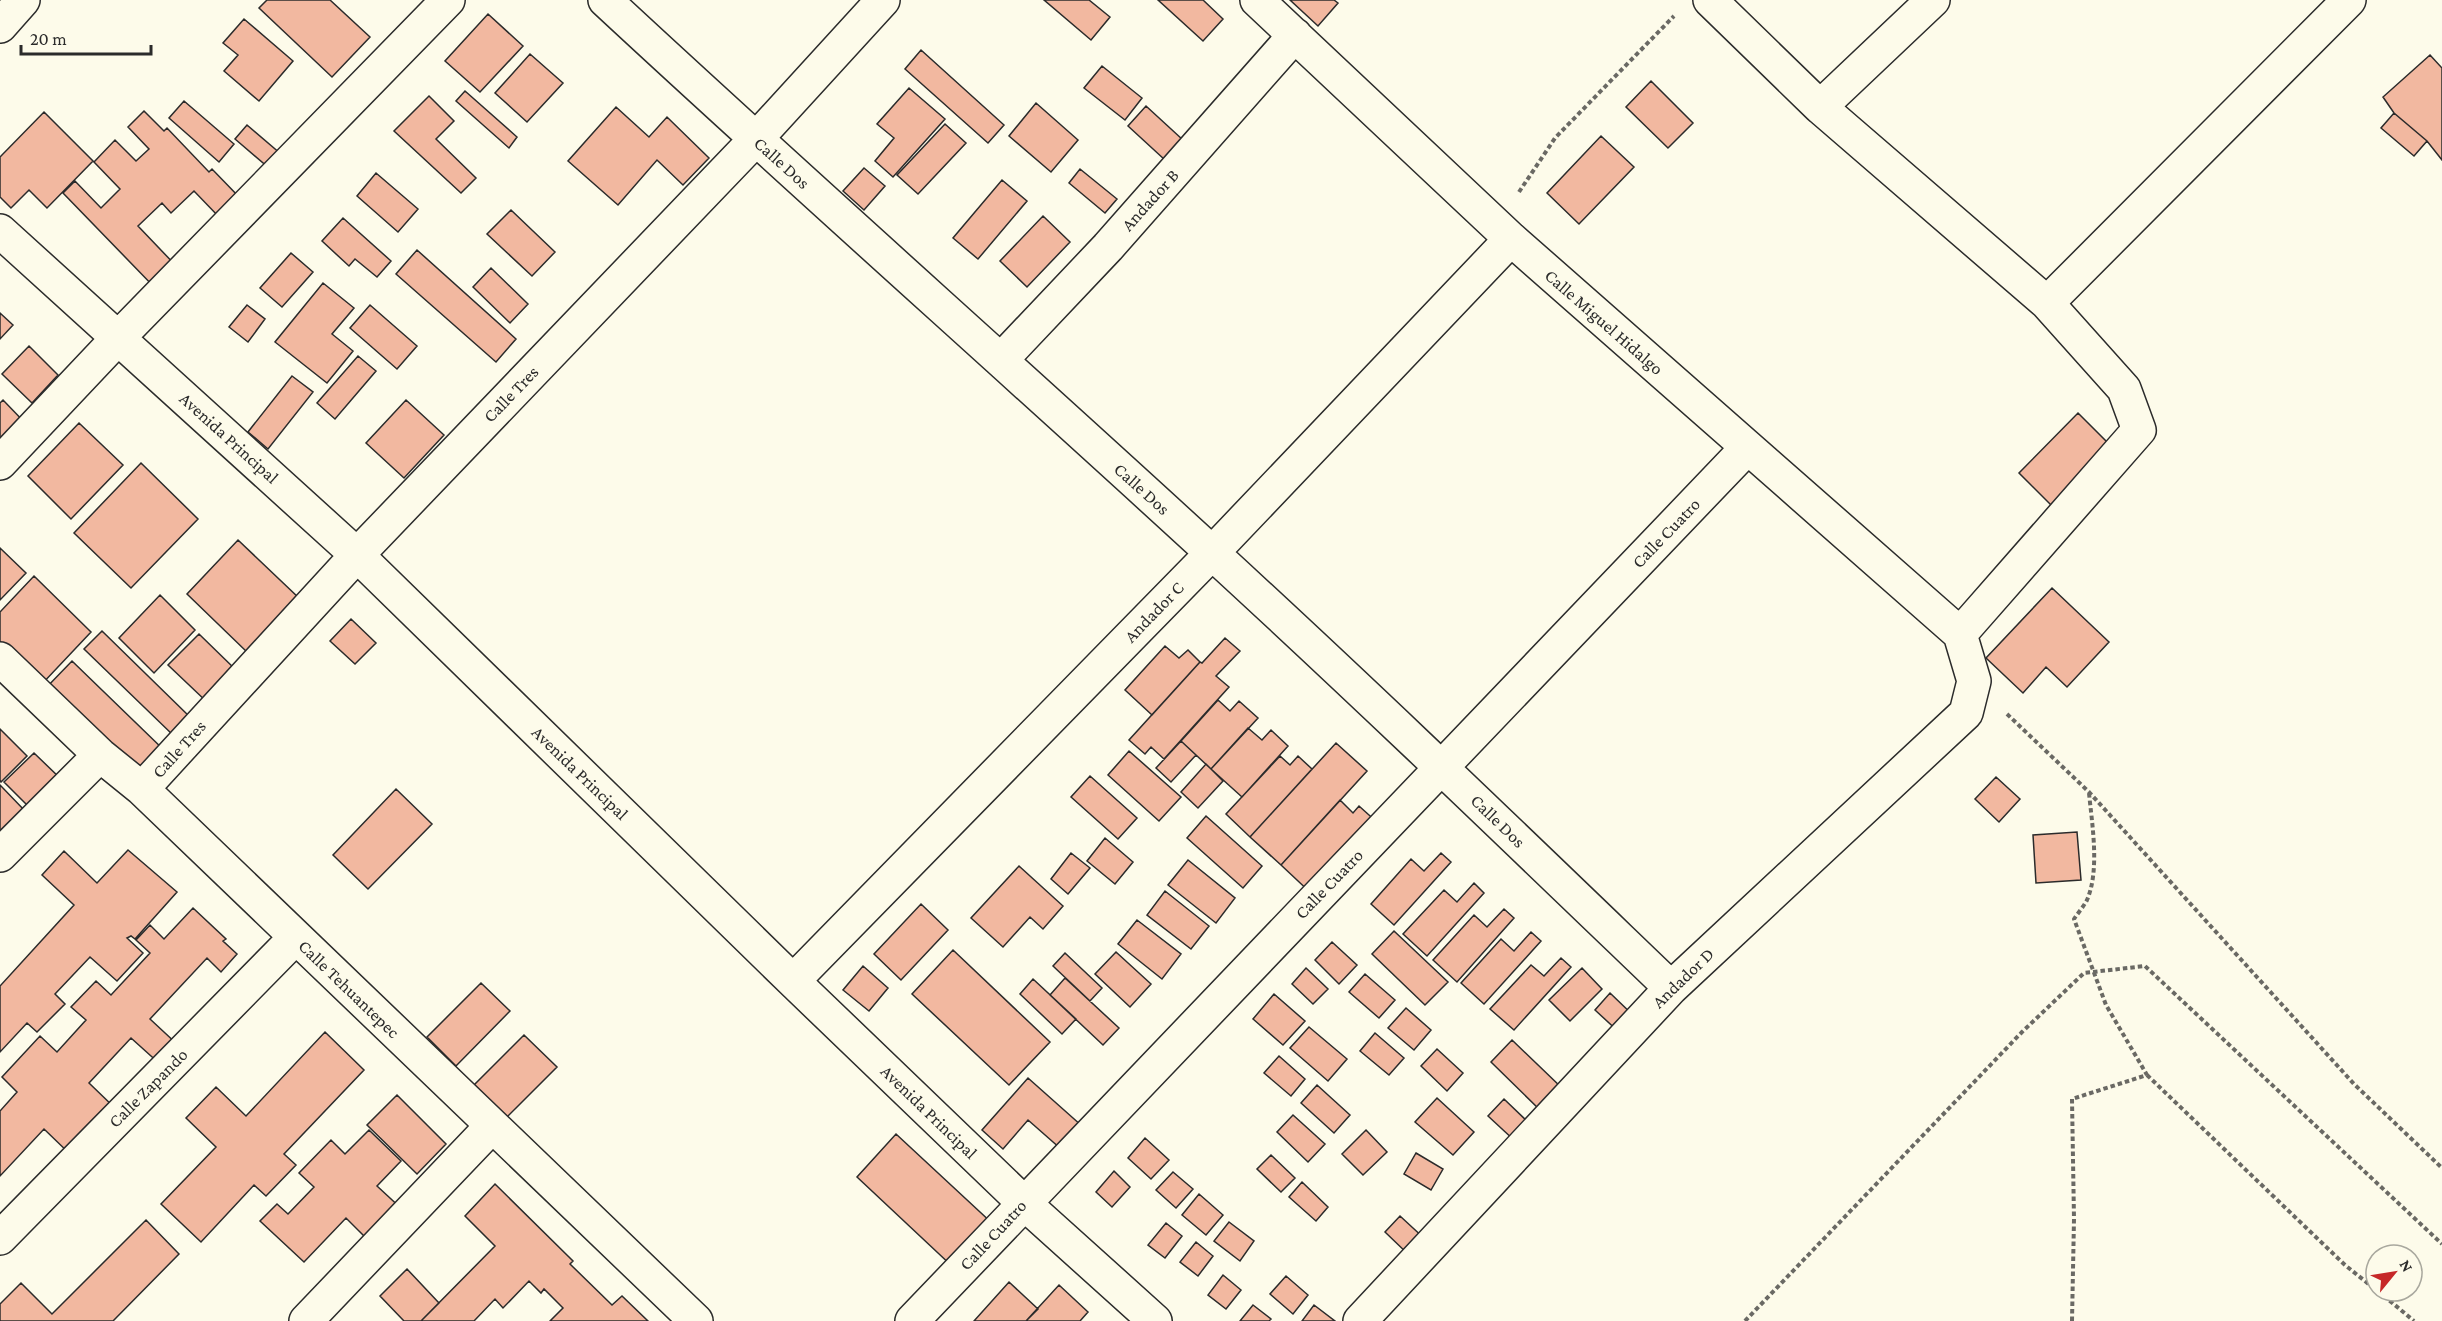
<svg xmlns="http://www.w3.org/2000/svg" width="2442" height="1321" font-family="'Crimson Pro',serif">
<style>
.building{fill:#f2b8a0;stroke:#2b2b2b;stroke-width:1.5}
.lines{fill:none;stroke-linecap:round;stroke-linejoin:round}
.minor-casing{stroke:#2b2b2b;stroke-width:36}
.path{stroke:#6a6964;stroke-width:4;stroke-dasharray:4.5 3;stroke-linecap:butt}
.minor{stroke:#fdfbea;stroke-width:33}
.labels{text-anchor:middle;stroke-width:4.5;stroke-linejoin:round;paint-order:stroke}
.street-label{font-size:18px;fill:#2b2b2b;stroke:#fdfbea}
</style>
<rect width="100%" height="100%" fill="#fdfbea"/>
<path class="building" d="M267,0h63l40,37 -38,40 -73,-69z
M1044,0h45l21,17 -19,23z
M1158,0h45l20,19 -20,22z
M1290,0h44l4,3 -20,23z
M488,14l35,32 -43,46 -35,-31z
M244,19l49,42 -34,40 -35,-30 14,-16 -15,-12z
M921,50l83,75 -16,18 -83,-74z
M530,54l33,29 -36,39 -32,-29z
M2430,55l12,13v92l-15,-19 -33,-28 -11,-16z
M1102,66l40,32 -17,22 -41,-32z
M1651,81l42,42 -25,25 -42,-41z
M909,88l36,31 -52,58 -18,-16 19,-23 -17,-14z
M465,91l52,46 -8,11 -53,-47z
M429,96l25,25 -18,18 40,39 -15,15 -67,-62z
M184,101l50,43 -15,18 -50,-44z
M1036,103l42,37 -27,32 -42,-36z
M1146,106l37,34 -18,20 -37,-34z
M616,107l33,30 18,-20 42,41 -26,27 -26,-25 -39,45 -50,-44z
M144,111l20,20 3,-3 42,44 3,-3 29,30 -21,19 -26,-27 -23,22 -9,-10 -24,23 42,44 -22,21 -95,-98 12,-12 26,27 19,-19 -26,-27 21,-22 21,21 13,-12 -21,-22z
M44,112l49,49 -46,47 -18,-18 -18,18 -11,-11v-40z
M2394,113l33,28 -13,15 -33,-28z
M945,124l21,19 -48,51 -21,-19z
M247,125l41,35 -12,14 -41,-35z
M1601,136l33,31 -55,57 -32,-31z
M864,168l21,18 -21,24 -21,-19z
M1080,169l37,30 -12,14 -36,-30z
M376,173l42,36 -20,23 -41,-36z
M1002,180l25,21 -49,58 -25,-21z
M511,210l44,42 -23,24 -45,-42z
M1043,216l27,26 -43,45 -27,-26z
M343,218l48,43 -14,16 -22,-18 -6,7 -27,-25z
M417,250l99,89 -20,23 -100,-88z
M291,253l22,19 -31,35 -22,-19z
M491,268l37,36 -18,19 -37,-36z
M323,283l31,25 -22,26 21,17 -26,32 -52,-41z
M247,305l18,14 -17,23 -19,-15z
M370,305l47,41 -20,23 -47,-41z
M0,313l13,12 -13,14z
M29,346l29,29 -26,28 -30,-29z
M358,356l18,15 -41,48 -18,-16z
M292,376l21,16 -45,57 -20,-17z
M3,400l27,28 -19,20 -11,-11v-34z
M406,400l38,35 -40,43 -38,-35z
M2078,413l35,35 -59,60 -35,-35z
M79,423l44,42 -52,54 -43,-43z
M141,463l57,56 -67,69 -57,-55z
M238,540l62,59 -52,54 -61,-59z
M0,548l26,25 -26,27z
M34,576l57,56 -50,53 -41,-40v-33z
M2052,588l57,54 -42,45 -21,-20 -23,26 -37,-35z
M160,595l35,35 -41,43 -35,-35z
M351,619l25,24 -21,21 -25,-23z
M102,631l90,88 -17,18 -91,-88z
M199,634l38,37 -29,32 -40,-38z
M1225,638l15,13 -24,25 13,11 -65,72 -13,-12 -6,7 -16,-14 71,-78 2,1z
M1165,646l14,12 9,-8 12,12 -48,53 -27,-25z
M72,661l95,92 -29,30 -95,-92z
M1218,700l12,11 9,-10 19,17 -47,51 -30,-28z
M1248,728l14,12 9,-10 17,16 -46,51 -31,-28z
M0,729l27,27 -26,26 -1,-2z
M1181,741l15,14 -25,27 -15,-14z
M1336,743l31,28 -86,94 -31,-28z
M1129,751l52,46 -22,24 -51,-46z
M34,753l28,27 -30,30 -28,-28z
M1280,756l10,9 8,-9 14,13 -62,68 -24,-23z
M1206,764l17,17 -25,27 -17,-16z
M1090,776l47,42 -19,21 -47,-42z
M1996,777l24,22 -21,23 -24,-23z
M0,785l26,27 -26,27z
M396,789l36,35 -64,65 -35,-34z
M1340,800l13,13 6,-7 20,18 -65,72 -33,-31z
M1206,816l56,50 -19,22 -56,-50z
M2077,832l4,48 -45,3 -3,-48z
M1105,838l28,24 -18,22 -28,-23z
M128,850l49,42 -42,47 -4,-3 -4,2 16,15 -26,28 -27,-24 -35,37 10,10 -28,28 -10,-9 -27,29v-66l74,-81 -32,-30 22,-24 33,32z
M1071,853l19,15 -22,26 -17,-15z
M1441,853l10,9 -57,63 -23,-21 40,-45 13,12z
M1188,860l47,38 -19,25 -48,-38z
M1019,866l44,40 -20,23 -13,-12 -27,30 -32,-29z
M1474,883l10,10 -57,63 -24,-22 41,-44 13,12z
M1165,891l44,35 -18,23 -44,-34z
M921,904l27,26 -47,50 -27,-26z
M193,908l33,31 -3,2 14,13 -16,18 -14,-14 -57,61 29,27 -18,19 -30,-27 -42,45 28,27 -44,47 -29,-28 -44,47v-65l17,-19 -15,-15 38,-41 17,16 29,-32 -15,-13 25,-26 15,14 39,-42 -14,-13 14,-15 14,14z
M1504,909l10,9 -57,64 -24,-22 41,-45 13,12z
M1137,920l44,34 -19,25 -44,-35z
M1394,931l54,51 -23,23 -53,-51z
M1531,932l10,9 -57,63 -23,-21 40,-44 13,12z
M1332,942l25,23 -18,19 -24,-24z
M953,950l97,92 -41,43 -97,-91z
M1116,952l35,32 -21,23 -35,-33z
M1065,953l37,35 -12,13 -37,-35z
M1561,958l10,9 -57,63 -24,-21 41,-44 13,11z
M863,966l25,22 -19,23 -26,-21z
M1306,968l22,21 -15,15 -21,-20z
M1582,968l20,21 -32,32 -21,-21z
M1365,974l30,26 -16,18 -30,-26z
M1065,978l54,50 -16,17 -53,-50z
M1033,979l43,40 -14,15 -42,-40z
M481,983l29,28 -54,55 -29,-29z
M1610,993l26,25 -15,16 -26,-24z
M1274,994l31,27 -22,24 -30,-26z
M1406,1008l25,22 -17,20 -26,-22z
M1309,1027l38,32 -19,22 -38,-33z
M325,1032l39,38 -80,84 12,11 -30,31 -12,-11 -53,57 -40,-38 55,-57 -30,-29 30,-31 30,29z
M1375,1033l29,25 -15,17 -29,-24z
M524,1035l33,32 -54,54 -33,-32z
M1512,1040l51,49 -21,23 -51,-50z
M1437,1049l26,24 -16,18 -26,-25z
M1279,1056l26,23 -14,17 -27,-23z
M1028,1078l54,48 -21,23 -33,-29 -25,29 -21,-19z
M1317,1085l33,30 -16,18 -33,-30z
M397,1095l49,49 -29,30 -50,-49z
M1437,1098l37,34 -21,23 -38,-33z
M1504,1099l26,25 -15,17 -27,-25z
M1293,1115l32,29 -17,18 -31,-30z
M369,1130l32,31 -24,25 27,25 -32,33 -26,-26 -42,44 -44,-41 17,-17 11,10 26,-27 -15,-14 32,-33 14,14z
M1366,1130l21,22 -24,23 -21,-21z
M896,1134l98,91 -40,43 -97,-91z
M1145,1138l24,22 -18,19 -23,-21z
M1416,1153l27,16 -12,21 -27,-16z
M1271,1155l24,23 -14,14 -24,-23z
M1114,1171l16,16 -18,20 -16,-15z
M1173,1172l20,17 -17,19 -20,-18z
M1302,1182l26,25 -12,14 -27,-24z
M495,1184l78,77 -3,3 42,41 10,-9 26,25h-98l13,-13 -19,-19 -3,4 -12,-12 -26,27 -8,-9 -21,22h-53l74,-75 -30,-30z
M1199,1194l24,21 -17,20 -24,-20z
M1400,1216l26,24 -15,17 -26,-25z
M146,1220l33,34 -66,67h-113v-17l21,-21 31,31z
M1229,1222l25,19 -14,20 -26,-20z
M1166,1223l16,13 -17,22 -17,-13z
M1196,1242l17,14 -15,20 -18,-14z
M407,1269l32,34 -18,18h-17l-24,-25z
M1223,1275l18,15 -15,19 -18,-14z
M1286,1276l22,19 -15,19 -23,-20z
M1009,1282l29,27 -12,12h-52z
M1059,1285l29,27 -8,9h-54z
M1253,1305l18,14 -2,2h-29z
M1314,1305l21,16h-33z"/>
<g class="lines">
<defs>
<path id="minor" d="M605,0c200,186 404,366 605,551 156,143 308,290 461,437
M1257,0l254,239 449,395
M1710,0l110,107 227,196 77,86 15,41 -179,204
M0,26l23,-26
M1820,107l113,-107
M0,231l357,324 436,426 231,222 131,118
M2047,303l302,-303
M1001,360l107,-113 187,-212
M0,463l119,-126 329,-337
M0,659l100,96 42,34 554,532
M142,789l215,-234 398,-415 128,-140
M0,855l100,-100
M793,981l419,-428 299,-314
M0,1238l295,-300
M306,1321l186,-195
M912,1321l835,-873
M1360,1321l311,-333 295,-275 8,-32 -14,-47"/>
</defs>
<use href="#minor" class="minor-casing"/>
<path class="path" d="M1519,192l36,-54 119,-122
M2007,714l82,78 265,292 88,84
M2147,1075l198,190 31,25
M2378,1291l36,30
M1745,1321l277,-289 62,-59 61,-7 297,278
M2072,1321l2,-102 -2,-120 75,-24 -41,-70 -32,-86c4,-6 10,-13 13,-19 13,-30 5,-76 2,-107"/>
<use href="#minor" class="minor"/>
</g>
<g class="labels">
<g class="street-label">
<text transform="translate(782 163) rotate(42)" y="6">Calle Dos</text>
<text transform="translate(1150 200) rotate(-48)" y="6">Andador B</text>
<text transform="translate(1604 322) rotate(41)" y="6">Calle Miguel Hidalgo</text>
<text transform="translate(511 394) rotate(-46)" y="6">Calle Tres</text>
<text transform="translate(229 438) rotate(42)" y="6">Avenida Principal</text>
<text transform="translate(1142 489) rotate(42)" y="6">Calle Dos</text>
<text transform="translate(1666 533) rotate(-46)" y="6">Calle Cuatro</text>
<text transform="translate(1154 612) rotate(-46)" y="6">Andador C</text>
<text transform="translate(179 749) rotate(-48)" y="6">Calle Tres</text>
<text transform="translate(580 773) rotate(44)" y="6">Avenida Principal</text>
<text transform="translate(1498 821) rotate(44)" y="6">Calle Dos</text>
<text transform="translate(1329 884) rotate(-46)" y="6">Calle Cuatro</text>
<text transform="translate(1683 978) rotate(-44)" y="6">Andador D</text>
<text transform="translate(349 989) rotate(44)" y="6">Calle Tehuantepec</text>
<text transform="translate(148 1088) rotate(-45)" y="6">Calle Zapando</text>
<text transform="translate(929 1112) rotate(44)" y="6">Avenida Principal</text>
<text transform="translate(993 1235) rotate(-47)" y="6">Calle Cuatro</text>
</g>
</g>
<g transform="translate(2394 1273) rotate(60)"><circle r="28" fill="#fdfbea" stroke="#a9a89e" stroke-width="1.5"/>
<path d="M0-4.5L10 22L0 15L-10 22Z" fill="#c62828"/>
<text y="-9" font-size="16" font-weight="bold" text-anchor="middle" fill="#2b2b2b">N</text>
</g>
<path d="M21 45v9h130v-9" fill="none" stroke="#2b2b2b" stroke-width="3"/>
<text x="30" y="45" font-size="18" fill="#2b2b2b" stroke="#fdfbea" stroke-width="4.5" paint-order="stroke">20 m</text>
</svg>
